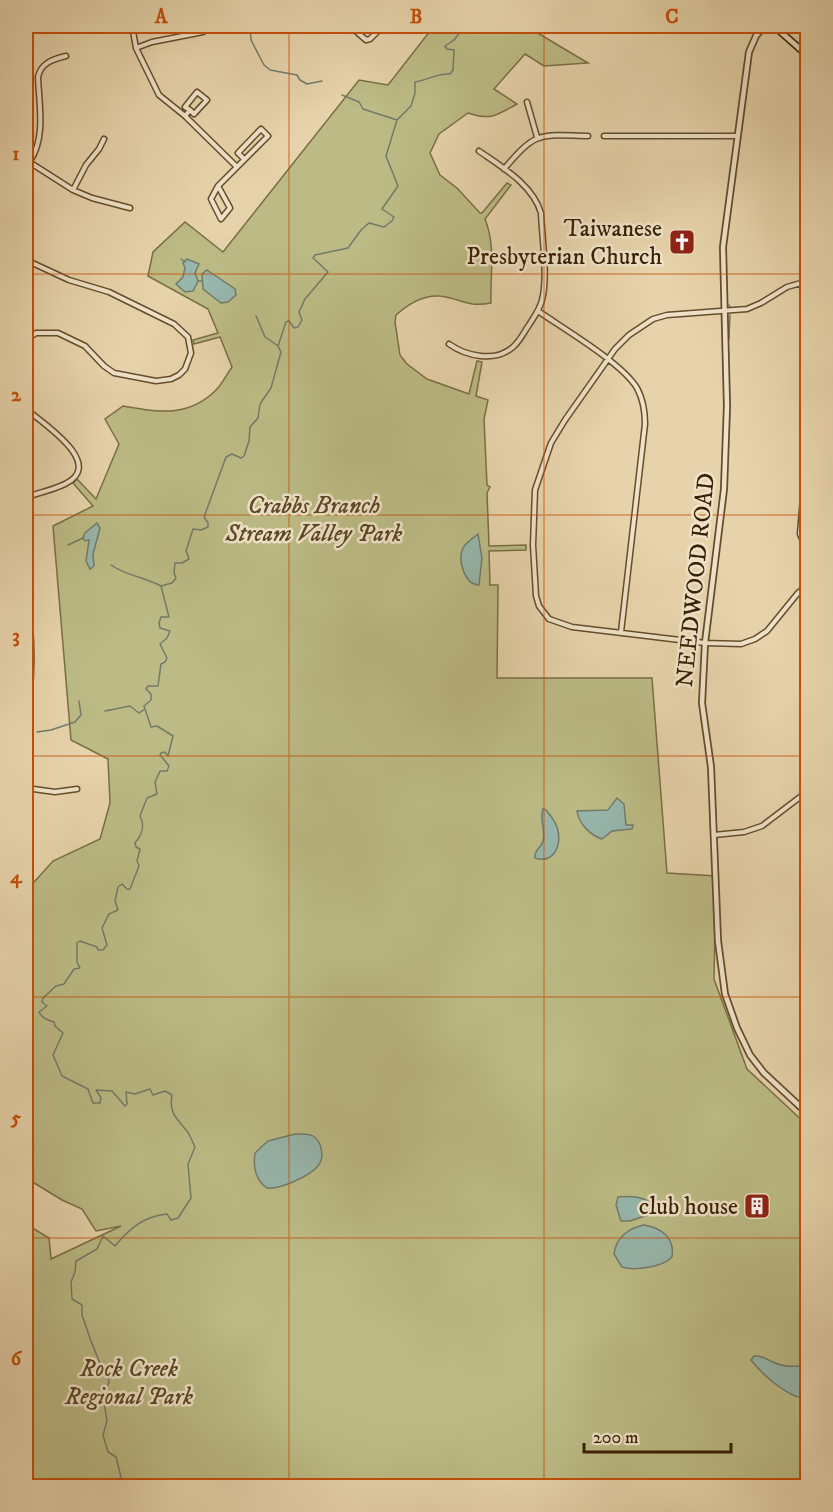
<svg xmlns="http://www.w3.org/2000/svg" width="833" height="1512" font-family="'IM FELL DW Pica',serif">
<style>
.green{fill:#bcbb85;stroke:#7a6e44;stroke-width:1.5}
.water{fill:#97b7ad;stroke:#717b69;stroke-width:1.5}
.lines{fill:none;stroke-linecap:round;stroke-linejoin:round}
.stream{stroke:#717b69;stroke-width:1.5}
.minor-casing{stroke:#644d2d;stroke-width:7}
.tertiary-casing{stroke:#644d2d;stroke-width:8}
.secondary-casing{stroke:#392003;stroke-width:8}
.minor{stroke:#efe2c8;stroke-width:4}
.tertiary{stroke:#efe2c8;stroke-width:4.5}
.secondary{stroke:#efe2c8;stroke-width:5}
.grid{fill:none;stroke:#c54e0a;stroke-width:1.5;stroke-opacity:0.55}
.labels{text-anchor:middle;stroke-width:5;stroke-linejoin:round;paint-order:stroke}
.poi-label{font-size:24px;fill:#392003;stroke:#efe2c8;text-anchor:end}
.park-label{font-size:24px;font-style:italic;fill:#5a4724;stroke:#efe2c8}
.street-label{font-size:24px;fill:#392003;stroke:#efe2c8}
.neatline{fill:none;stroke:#c54e0a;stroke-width:2}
.grid-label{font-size:20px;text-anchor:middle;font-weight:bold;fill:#c54e0a}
</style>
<rect width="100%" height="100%" fill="#e7d3ab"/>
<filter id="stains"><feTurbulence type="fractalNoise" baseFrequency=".00333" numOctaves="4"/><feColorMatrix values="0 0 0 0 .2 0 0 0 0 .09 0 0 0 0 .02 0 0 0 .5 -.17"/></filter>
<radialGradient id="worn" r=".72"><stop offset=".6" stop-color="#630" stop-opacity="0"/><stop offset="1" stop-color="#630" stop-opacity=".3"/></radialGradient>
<path class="green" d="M434,26h92l62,37 -44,3 -19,-12 -31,35 23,15c-20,11 -26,17 -49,9l-29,21 -9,19 10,22 17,13 23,25h2l25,-30 4,2 -26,34c11,27 5,55 6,84 -25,5 -30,-5 -52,-7 -16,-1 -32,9 -43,19l-1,7 5,33 7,9 20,15 42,15 8,-33 5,1 -6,34 12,4 -4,19 3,66 3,2 -3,6 2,53 37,-1v5l-37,1 1,34h8l-1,93h155l15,195 49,3 -2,103 33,90 60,56v361h-781v-262l23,14 2,21 70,-33 -25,5 -14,-22 -20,-9 -36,-22v-287l27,-30 47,-22 10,-36 -2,-44 -37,-19 -18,-214 40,-20 -20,-23 4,-4 19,20 23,-55 -14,-25 18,-13c35,6 65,12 93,-16 6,-6 11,-16 16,-23l-12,-30 -26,7 -1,-4 25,-7 -10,-24 -60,-33 5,-24 32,-30 38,30 136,-172 29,5z"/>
<path class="water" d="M187,259l12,5 -4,9 3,8 -5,10 -8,1 -9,-8 7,-7 2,-9 -2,-5z
M207,270l28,19 1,6 -8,7 -7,1 -18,-14 -1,-15z
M97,523l3,5 -7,26 1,12 -4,3 -4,-8 3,-21 -4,1 -2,-3 2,-5z
M478,534l4,24 -3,27c-14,0 -22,-25 -16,-37 3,-6 10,-10 15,-14z
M617,798l7,6 2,21h7l-1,4 -20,2 -10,8c-12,-4 -23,-15 -25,-28l31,-1z
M543,809l3,1c5,6 11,13 12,21 3,16 -5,33 -23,27 -1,-9 6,-9 8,-17 3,-11 -4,-22 0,-32z
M295,1134c6,0 13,-1 18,2 9,6 12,22 5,30 -8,10 -39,24 -51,22 -12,-8 -14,-21 -12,-35l13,-12z
M618,1197c13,-1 25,-1 35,8l1,8 -24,8h-9l-5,-16z
M644,1225c18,3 31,13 28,32 -9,10 -37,14 -50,10l-8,-13c2,-17 15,-26 30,-29z
M754,1356c9,-1 11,3 19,6 10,5 23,5 34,3v34c-4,-2 -9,-1 -14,-4 -15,-7 -32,-22 -42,-35z"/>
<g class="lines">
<path class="stream" d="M250,26l1,14 13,25 6,5 27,5 3,5 7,4 15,-3
M342,95l17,7 4,7 34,11
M181,259l4,3
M198,281h4
M729,305l1,2
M256,316l9,21 12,8
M729,339l1,-24
M68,545l15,-7
M111,565c16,11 33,12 50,21
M105,711l25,-5 9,7 6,-4
M37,732l14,-2 24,-8 6,-7 -2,-14
M112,1486l9,-9 -5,-20 -8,-5 -5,-17 4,-14 -4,-25 6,-14 -3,-11 -5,-5 -10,-25 -9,-26v-10l-10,-6 -1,-17 4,-10 1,-11 21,-12 6,-13 12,10c14,-17 29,-30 52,-32l4,6 7,-2 13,-20 -3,-34 7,-17c-2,-4 -4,-9 -6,-13 -9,-14 -21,-18 -17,-39l-7,-4 -12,4 -3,-6 -15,5 -9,-2 1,12 -2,2 -13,-15 -16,-1 5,8 -1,5h-7l-5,-14 -26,-13 -9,-21 10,-22 -8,-7 -1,-4c-7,-2 -12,-4 -15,-10l8,-6 -5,-4 1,-4 13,-12 8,-2 10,-15 6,-1 -3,-6v-19l3,-2 17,6 1,3h5l4,-5 -5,-17 7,-14 9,-4 -3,-9 3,-14 4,-3 5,5h3l9,-23 -2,-5 3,-12 -4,-2 -1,-4c7,-8 10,-18 5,-27l7,-18 10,-4 -2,-12 5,-11h7l2,-5 -9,-11 1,-2 4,-1 3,4 5,-20 -16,-10 -6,1 -7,-21 7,-6v-6l-5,-5 2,-3h10l3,-22 4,-2 2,-4 -7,-14 7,-6 3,-7 -10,-3 -1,-5 2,-6h8l-8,-31 11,-3 4,-5 -2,-5 1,-10h7l7,-4 -3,-8 7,-22 8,1 7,-3v-4l-4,-6 22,-60 6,-3 9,4 3,-2 5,-15 1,-14 8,-9 2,-14 11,-16 10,-36 -3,-6 8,-24 3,-1 5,7 4,-1 4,-7 -3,-8 6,-13 23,-27 -15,-14 2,-3 33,-7 13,-18 8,-7 15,4 8,-6 2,-4 -12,-8 16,-23 -12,-30 11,-36 14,-14 4,-13v-11c12,-2 23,-9 35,-8l3,-4 1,-20 -7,-1 -2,-3 9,-6 11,-14"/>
<defs>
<path id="minor" d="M132,26l4,22 23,47 26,21 52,51
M350,26l16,14 4,-1 13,-13
M136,48l16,-6 51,-10v-6
M527,102l10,35
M185,116l5,-6 4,4 13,-14 -10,-8 -12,15 5,3
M604,136h133
M26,160l47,30 19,8 38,10
M30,161c16,-23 9,-57 8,-84 3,-14 15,-18 28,-21
M504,169c33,-39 35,-34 84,-33
M218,186l12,22 -9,11 -10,-20 7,-13 50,-50 -7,-7 -23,24 6,6
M73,190l13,-25 13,-16 5,-10
M26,260l43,20 40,12 65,32 14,13 3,16 -6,16 -6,6 -8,4 -15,2 -42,-8 -10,-7 -19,-20 -27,-13h-22l-10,7
M808,281l-21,6 -26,16 -14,6 -80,6 -14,4 -24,16 -14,14 -50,71 -14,23 -16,47 -2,55 3,51 3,10 10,13 23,8 133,16 36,1 14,-5 12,-8 31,-38 10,-8
M801,283l7,25
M538,311c26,18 84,52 99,77 6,11 8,24 8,36l-24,208
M449,344c17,12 46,19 64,3 7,-6 11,-15 16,-22 5,-8 11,-16 13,-25 6,-23 0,-62 -1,-87 -8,-28 -39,-46 -62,-62
M26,409c15,13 81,55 39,75 -12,6 -27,9 -39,13
M808,436l-8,98 8,20
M26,602c8,35 6,83 0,119
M26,788l29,4 22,-3
M714,835l30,-3 18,-6 46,-35"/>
<path id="tertiary" d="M764,26l-8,10 -7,16 -26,195 4,159 -3,83 -19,154 -3,60 9,64 7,174 7,53 12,34 13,27 14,18 44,41"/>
<path id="secondary" d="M774,26l34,30"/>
</defs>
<use href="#minor" class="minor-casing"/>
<use href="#tertiary" class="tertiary-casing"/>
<use href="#secondary" class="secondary-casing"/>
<use href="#minor" class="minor"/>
<use href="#tertiary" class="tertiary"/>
<use href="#secondary" class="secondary"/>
</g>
<path class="grid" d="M289,26v1460M544,26v1460M26,274h782M26,515h782M26,756h782M26,997h782M26,1238h782"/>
<defs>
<symbol id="church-square" viewBox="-11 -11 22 22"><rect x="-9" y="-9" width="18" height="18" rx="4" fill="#8f2418" stroke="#efe2c8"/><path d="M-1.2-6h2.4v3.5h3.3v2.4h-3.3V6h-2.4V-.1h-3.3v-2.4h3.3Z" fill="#fff"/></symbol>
<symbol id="building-square" viewBox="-11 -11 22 22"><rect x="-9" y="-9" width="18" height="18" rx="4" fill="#8f2418" stroke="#efe2c8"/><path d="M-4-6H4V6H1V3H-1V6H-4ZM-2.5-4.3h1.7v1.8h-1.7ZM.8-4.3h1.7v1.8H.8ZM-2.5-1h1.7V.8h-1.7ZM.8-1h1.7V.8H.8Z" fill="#fff"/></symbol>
</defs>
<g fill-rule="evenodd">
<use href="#church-square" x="667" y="227" width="30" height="30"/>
<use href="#building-square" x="742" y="1191" width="30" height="30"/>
</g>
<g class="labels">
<g class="poi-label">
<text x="662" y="236">Taiwanese<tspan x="662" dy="28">Presbyterian Church</tspan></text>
<text x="738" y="1214">club house</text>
</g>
<g class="park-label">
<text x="314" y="513">Crabbs Branch<tspan x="314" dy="28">Stream Valley Park</tspan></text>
<text x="129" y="1376">Rock Creek<tspan x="129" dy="28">Regional Park</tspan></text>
</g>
<g class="street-label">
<text transform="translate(695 580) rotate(-84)" y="8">NEEDWOOD ROAD</text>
</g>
</g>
<rect width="833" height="1512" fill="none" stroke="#e7d3ab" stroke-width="66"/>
<path d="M584 1443v9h147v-9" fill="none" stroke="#392003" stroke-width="3"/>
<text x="593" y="1443" font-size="18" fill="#392003" stroke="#efe2c8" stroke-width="4.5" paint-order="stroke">200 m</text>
<rect x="33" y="33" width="767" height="1446" class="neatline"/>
<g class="grid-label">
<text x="161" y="23">A</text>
<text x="416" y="23">B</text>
<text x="672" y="23">C</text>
<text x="16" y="160">1</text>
<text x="16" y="401">2</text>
<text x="16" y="642">3</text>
<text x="16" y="883">4</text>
<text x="16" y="1124">5</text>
<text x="16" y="1365">6</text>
</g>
<rect width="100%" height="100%" filter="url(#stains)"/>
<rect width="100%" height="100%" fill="url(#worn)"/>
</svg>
